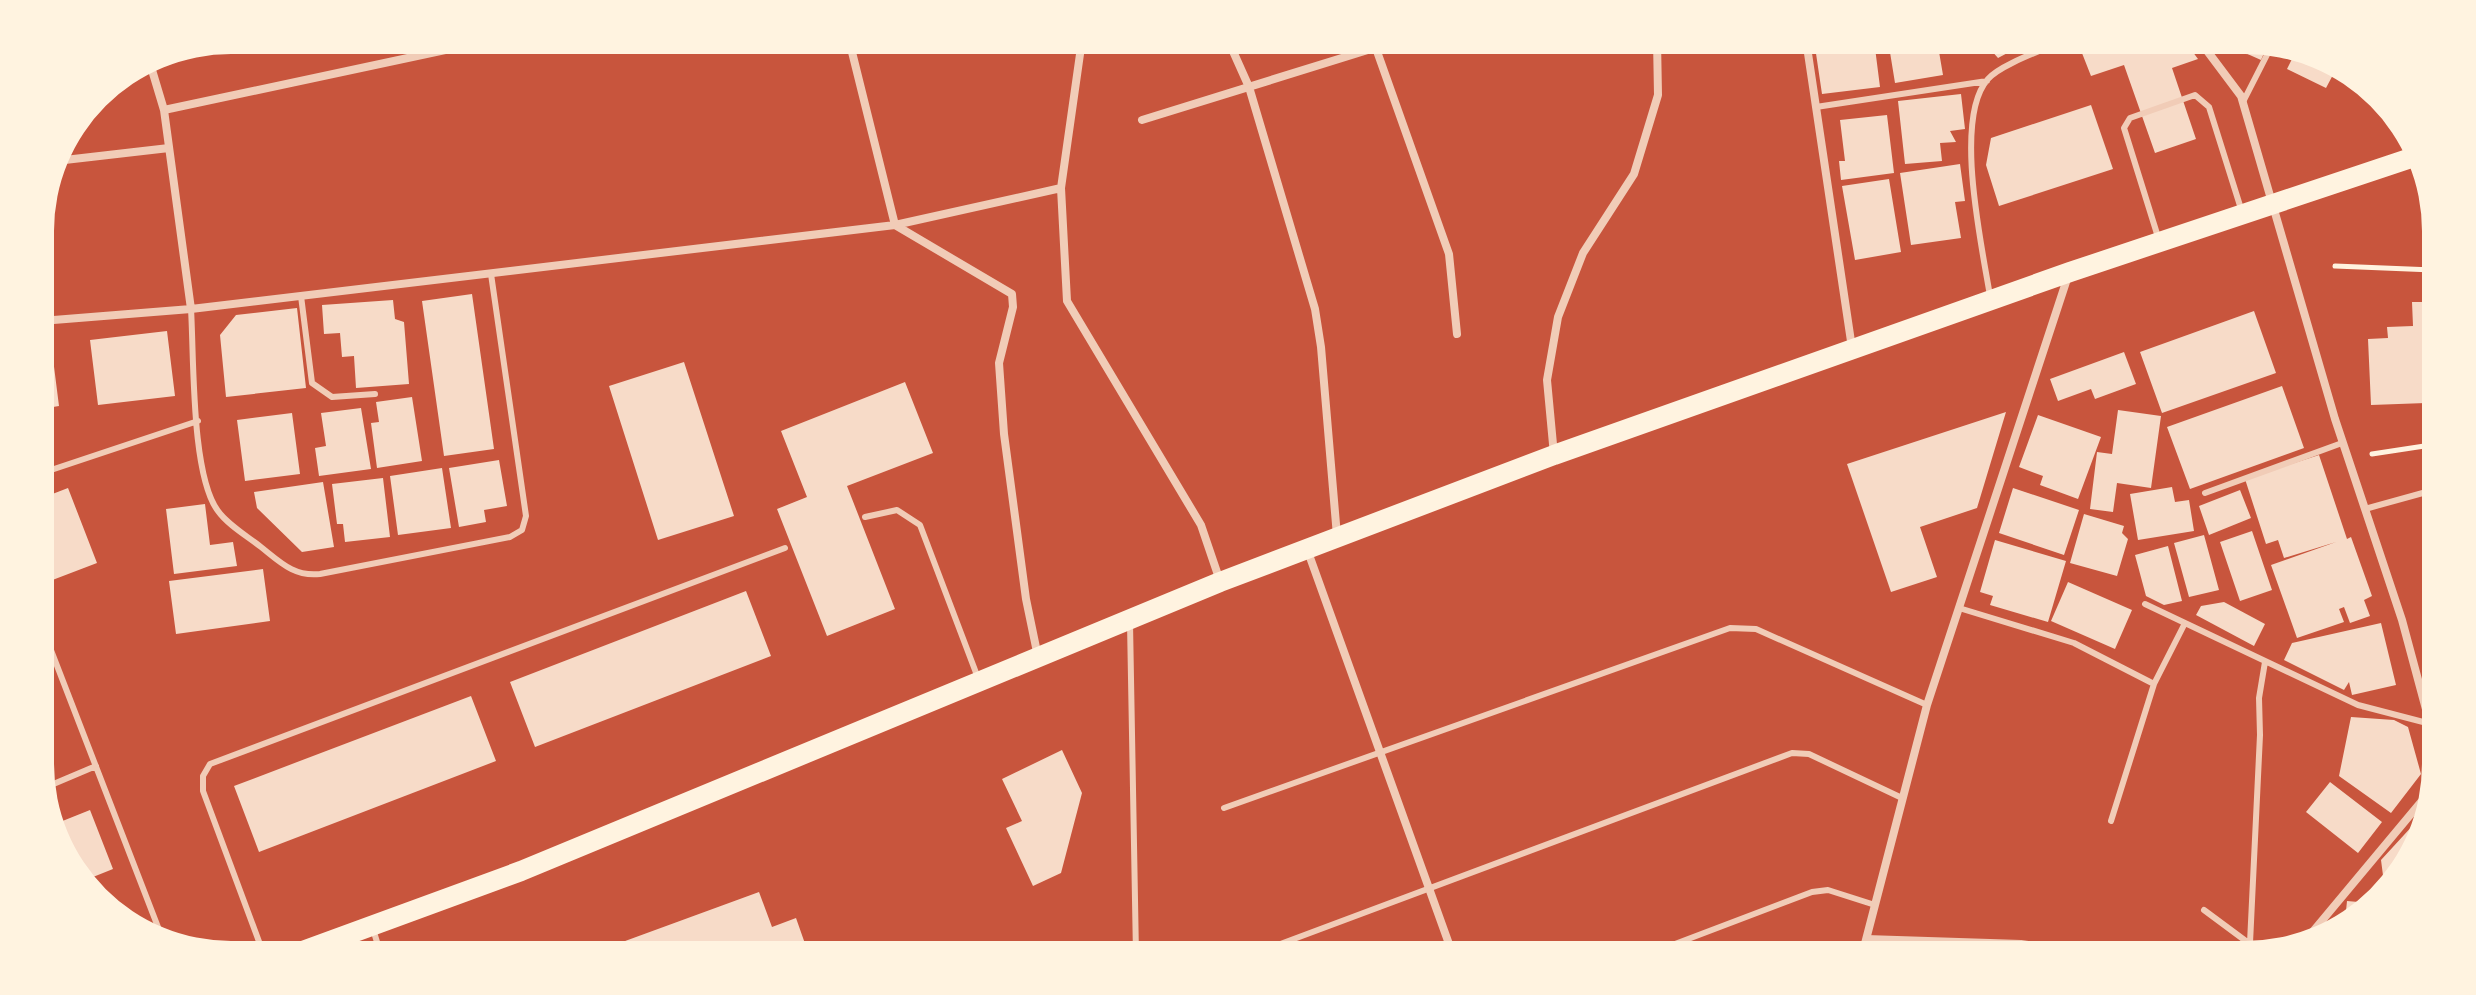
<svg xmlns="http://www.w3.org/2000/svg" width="2476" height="995" font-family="'Open Sans',sans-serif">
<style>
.building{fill:#f7dbc8}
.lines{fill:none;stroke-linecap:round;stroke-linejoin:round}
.path{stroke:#fff3e0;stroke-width:5}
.service{stroke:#f1ccb7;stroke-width:6}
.minor{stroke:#f1ccb7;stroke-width:8}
.primary{stroke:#fff3e0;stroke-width:20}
</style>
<rect width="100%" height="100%" fill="#c8553d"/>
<path class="building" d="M1814,40h60l6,47 -58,7z
M1888,40h49l6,35 -48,8z
M1982,40h50l-34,18z
M2102,40h82l14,19 -26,9 24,71 -41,14 -31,-88 -33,11 -11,-28z
M2248,41l20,3 -7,16 -18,-8z
M2297,49l10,1 28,21 -9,17 -39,-19z
M1961,94l4,35 -15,2 6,11 -16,1 2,18 -37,3 -7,-63z
M2091,105l22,64 -114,37 -13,-41 5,-27z
M1887,115l7,58 -53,7 -2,-19h6l-5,-41z
M1960,164l5,37 -10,1 6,36 -50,7 -11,-72z
M1889,179l12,73 -46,8 -13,-74z
M472,294l22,155 -50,7 -22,-155z
M393,300l2,19 9,3 5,62 -53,4 -2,-32 -12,1 -2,-24 -16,1 -2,-29z
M2412,302h21l-1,96h-5l-1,5 -55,2 -3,-66 20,-1 -1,-11 26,-1z
M297,308l9,80 -80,9 -6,-62 16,-20z
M2254,311l22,62 -114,40 -22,-61z
M167,331l8,65 -77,9 -8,-65z
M51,343l8,63 -18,3v-65z
M2124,352l12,32 -41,15 -4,-10 -33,12 -8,-22z
M684,362l50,154 -76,24 -49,-154z
M905,382l28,71 -86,33 48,123 -68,27 -50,-127 30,-12 -26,-66z
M2282,386l22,62 -114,41 -23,-62z
M412,397l10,64 -45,7 -6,-45 8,-1 -3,-20z
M361,408l10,61 -52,7 -4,-28 11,-2 -5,-33z
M2118,410l43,6 -10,72 -34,-5 -4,29 -23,-3 7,-57 15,2z
M2006,412l-29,96 -57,19 17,50 -46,15 -44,-128z
M292,413l8,61 -55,7 -8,-61z
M2038,415l63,22 -23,62 -38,-14 3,-9 -24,-9z
M2319,455l28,84 4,-2 21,59 -8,4 6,16 -20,7 -6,-16 -5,2 5,13 -47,16 -26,-73 65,-23 -52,16 -6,-18 -12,4 -21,-65z
M499,460l8,46 -23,4 2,12 -27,5 -10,-59z
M442,468l9,60 -53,7 -8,-59z
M383,478l7,59 -45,5 -2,-18h-6l-5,-40z
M323,482l11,65 -32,5 -45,-44 -3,-16z
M2172,487l3,15 14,-2 5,31 -56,9 -8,-46z
M68,488l29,75 -55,21v-86z
M2013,488l66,22 -15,45 -65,-22z
M2240,490l11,28 -42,17 -10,-29z
M205,504l5,41 23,-3 4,24 -63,8 -8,-65z
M2084,514l40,12 -2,7 6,6 -11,37 -47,-13z
M2252,531l20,59 -32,11 -20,-59z
M2204,535l15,55 -30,7 -15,-54z
M1995,540l71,21 -18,61 -58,-17 3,-9 -13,-4z
M2168,546l14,55 -18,4 -18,-9 -11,-41z
M263,569l7,52 -94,13 -7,-53z
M2068,582l64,28 -17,39 -64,-28z
M746,591l25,65 -236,91 -25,-65z
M2224,602l41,22 -11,22 -58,-31 5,-9z
M2381,623l15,62 -44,10 -3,-13 -5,8 -60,-30 8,-17z
M471,696l25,65 -237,91 -25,-66z
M2351,717l43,3 14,7 13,47 -30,39 -52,-37z
M1062,750l20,43 -21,80 -28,13 -27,-58 16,-7 -20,-42z
M2330,782l52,40 -24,31 -52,-41z
M90,810l23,59 -30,12 -28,-57z
M2426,822v4l-42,57 -3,-23 34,-37z
M759,892l13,35 24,-9 13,37h-201l-2,-7z
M2347,901l23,2 -9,13 -16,5z
M1091,943v12h-79l-1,-9z"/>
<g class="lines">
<path class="path" d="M2335,266l98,4
M2372,454l59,-9"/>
<path class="service" d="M2243,102l29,-57
M1816,107l171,-26
M2158,237l-34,-109 6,-10 65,-23 14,12 33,105
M301,296l11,87 20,14 43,-3
M1990,296c-8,-50 -37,-178 -2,-217 13,-15 58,-30 77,-39
M191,309c3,48 0,166 27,202 10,14 29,25 43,36 19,15 33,30 59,27l190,-37 12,-7 4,-14 -35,-242
M42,473l156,-52
M2205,493l137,-50
M2365,509l65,-18
M865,517l32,-7 23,15 58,153
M2145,604l213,101 69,18
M1959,608l115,35 80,41
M1130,623l6,332
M44,632l119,308
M44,788l52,-22
M1224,808l506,-180 26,1 171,76
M2111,821l43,-137 31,-61
M2204,910l58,43
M373,929l8,26
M1866,938l155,5 21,3 12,9
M2250,943l10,-208 -1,-37 6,-36
M264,955l-61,-164v-15l7,-12 575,-216
M1251,955l541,-202 17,1 93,44
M1646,955l166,-63 16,-2 47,15"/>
<path class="minor" d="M849,40l46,185 117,69 1,13 -14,56 5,71 22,165 12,58
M1082,40l-21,148 6,113 134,224 19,56
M1228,40l21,47 66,222 6,38 16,189
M1373,40l76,214 8,80
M1806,40l46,308
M2199,40l42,56 94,323 67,201 25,93
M149,60l15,50 27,199
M164,110l328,-70
M1142,120l258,-80
M56,161l113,-13
M41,321l150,-12 704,-84 166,-37
M1554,455l-7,-75 11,-63 25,-64 51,-79 24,-79 -1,-55
M1307,549l146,406
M2310,935l116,-139
M1862,955l65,-250 141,-429"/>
<path class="primary" d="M292,955l229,-84 699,-289 334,-127 516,-183 344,-115"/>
</g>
<path d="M0 0H2476V995H0ZM231 54H2245A177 177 0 0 1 2422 231V764A177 177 0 0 1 2245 941H231A177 177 0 0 1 54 764V231A177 177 0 0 1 231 54Z" fill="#fff3e0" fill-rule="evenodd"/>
</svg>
